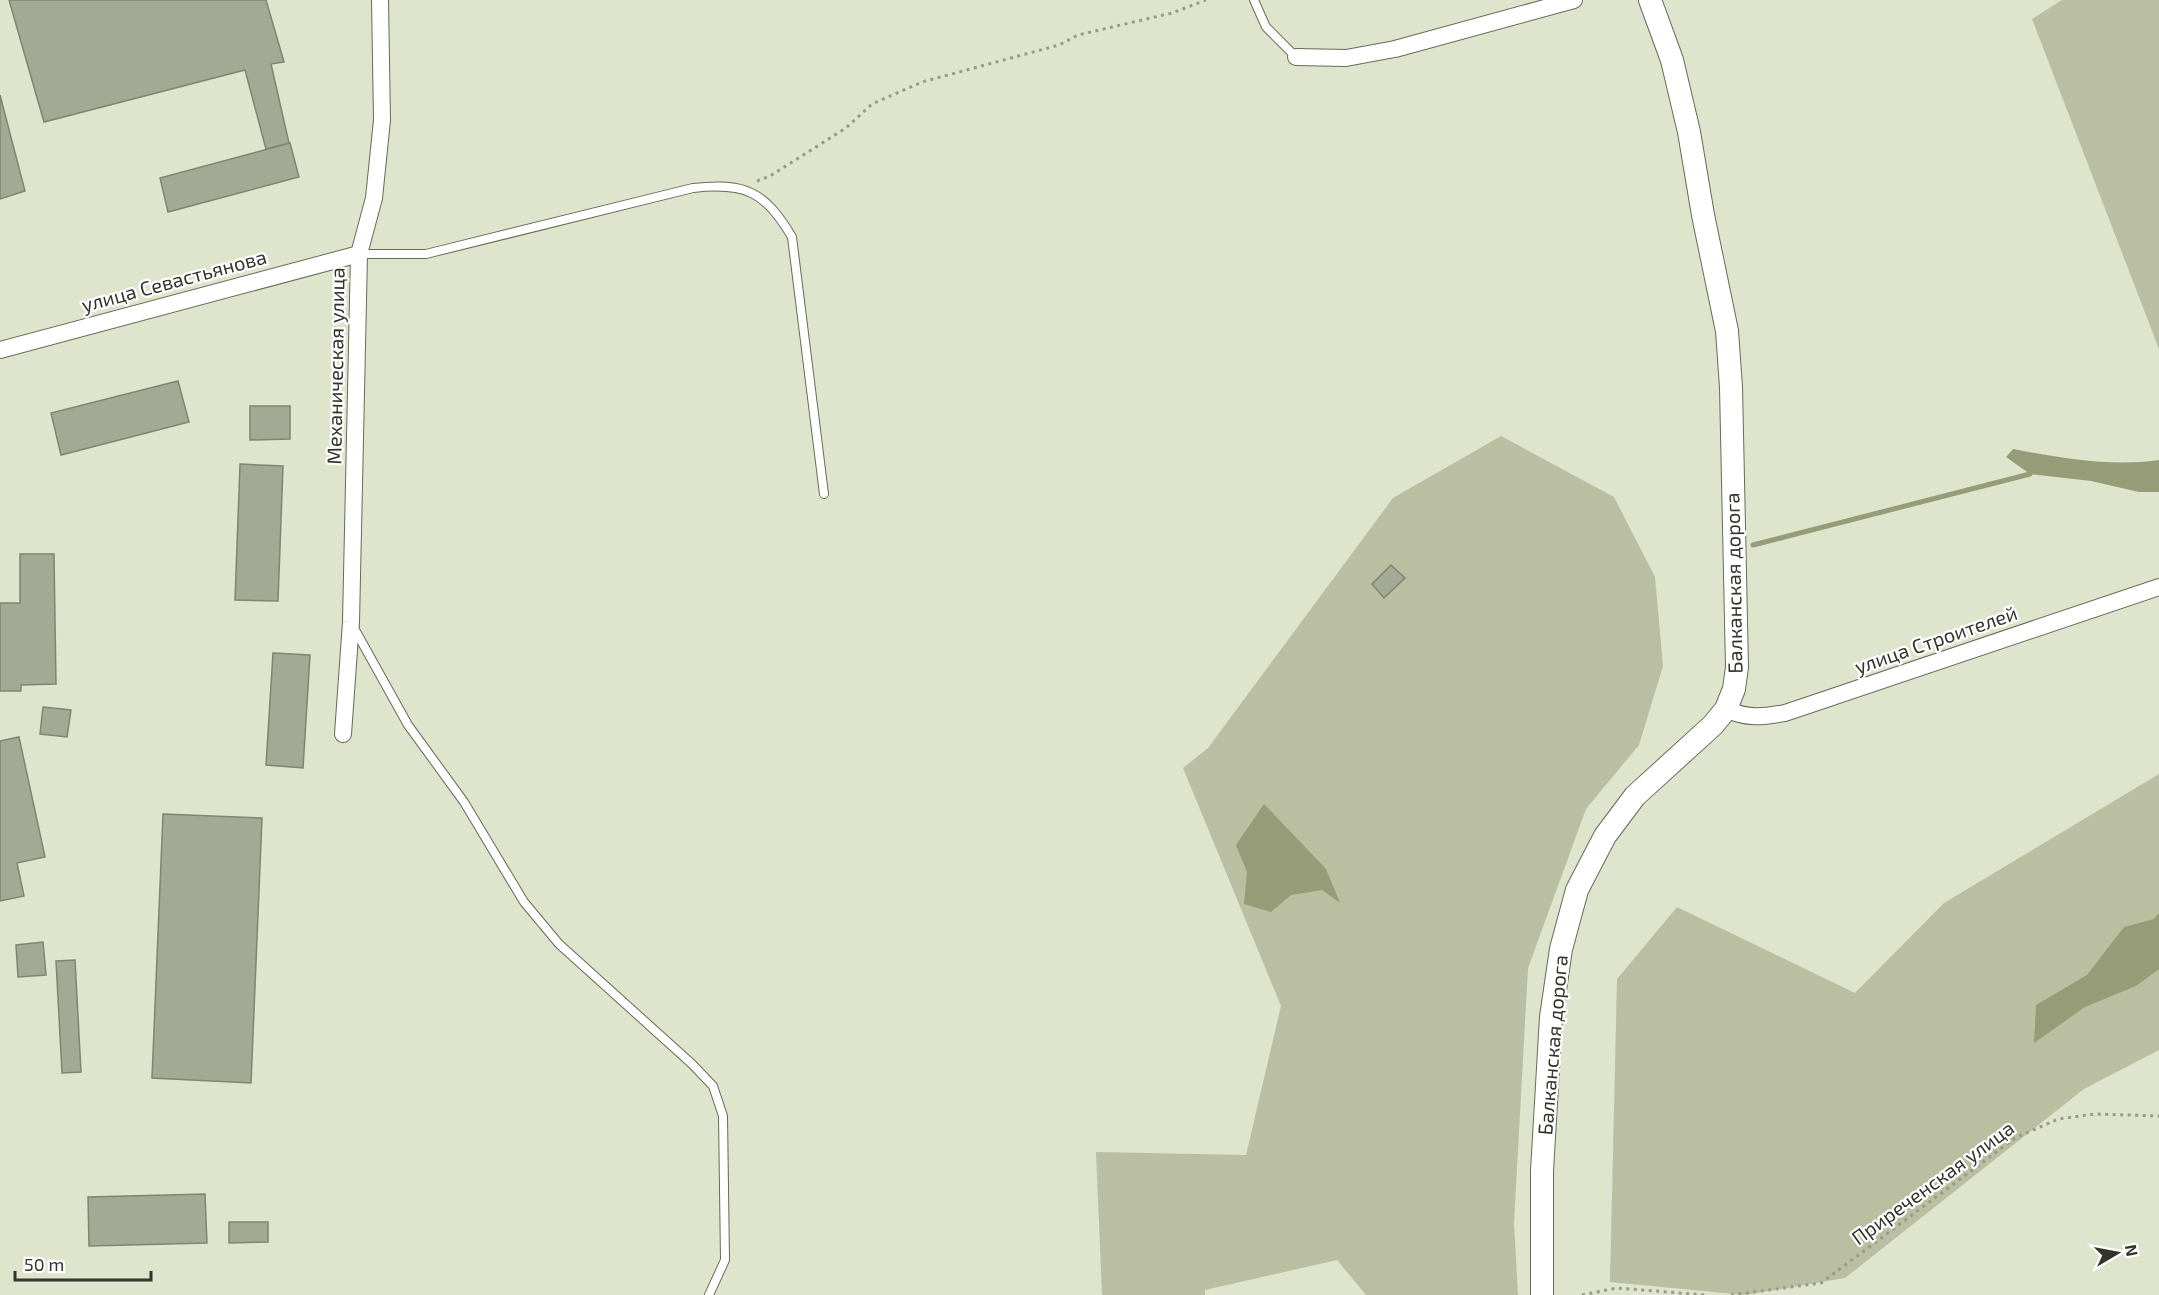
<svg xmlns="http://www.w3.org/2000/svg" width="2159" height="1295" font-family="'Exo 2',sans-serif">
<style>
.green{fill:#b9bfa0}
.water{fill:#959c77}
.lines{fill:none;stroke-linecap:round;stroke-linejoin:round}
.stream{stroke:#959c77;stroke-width:5}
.building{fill:#a4a993;stroke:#818570;stroke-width:1.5}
.lane-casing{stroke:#676b57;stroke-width:10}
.street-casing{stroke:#676b57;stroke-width:18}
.secondary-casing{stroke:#676b57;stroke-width:24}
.path{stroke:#989b8a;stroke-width:3;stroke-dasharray:3 4.5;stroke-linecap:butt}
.lane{stroke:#fff;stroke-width:8}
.street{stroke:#fff;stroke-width:16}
.secondary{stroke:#fff;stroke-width:22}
.labels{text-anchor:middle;stroke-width:4.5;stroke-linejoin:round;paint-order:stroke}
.street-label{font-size:20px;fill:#33342c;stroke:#fff}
</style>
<rect width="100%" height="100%" fill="#dfe4cd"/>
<path class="green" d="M2062,0h97v349l-127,-330z
M1501,436l113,61 41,80 8,89 -24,79 -53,64 -58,159 -14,255 4,72h-152l-29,-35 -132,30v5h-103l-6,-143 150,3 35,-149 -98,-238 25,-20 185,-250z
M2159,774v276l-75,39 -239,189 -100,17 -135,-13 7,-303 60,-72 178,86 89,-90z"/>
<path class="water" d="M2013,449c48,9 97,18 146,11v32h-20l-48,-11 -61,-7 -24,-17z
M1264,804l62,65 14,34 -18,-13 -31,5 -20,17 -27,-8 3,-32 -11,-27z
M2159,913v56l-23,17 -51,21 -51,36 2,-38 51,-30 37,-48 30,-8z"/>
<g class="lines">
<path class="stream" d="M1753,545l277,-71"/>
</g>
<path class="building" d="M9,0h257l18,62 -13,2 18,79 -23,6 -21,-79 -201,52z
M0,95l25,96 -25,8z
M290,143l9,34 -131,35 -8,-34z
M178,381l11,41 -128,33 -10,-42z
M250,406h40v33l-40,1z
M240,464l43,2 -5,135 -43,-1z
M20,554h34l2,130 -35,1v6h-21v-88h20z
M1391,565l14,13 -21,20 -12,-14z
M273,653l37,2 -7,113 -37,-3z
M43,707l28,3 -4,27 -27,-3z
M19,737l26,120 -28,6 7,33 -24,5v-160z
M163,814l99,4 -11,265 -99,-5z
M43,942l3,33 -28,2 -2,-32z
M75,960l6,112 -19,1 -6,-112z
M205,1194l2,49 -118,3 -1,-49z
M229,1222h39v20l-39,1z"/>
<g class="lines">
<defs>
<path id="lane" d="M1254,0l12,27 30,30
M359,254h67l267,-66c53,-6 72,4 99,49l32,257
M354,628l54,97 56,77 60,100 35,42 133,120 21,22 10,30 2,144 -16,35"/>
<path id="street" d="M1296,57l50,1 49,-9 179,-49
M0,350l359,-96
M1726,709c21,10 37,8 59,4l374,-126
M343,734l8,-112 8,-368 15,-56 8,-78 -2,-120"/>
<path id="secondary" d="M1542,1295v-124l9,-154 10,-68 16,-59 28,-54 30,-40 78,-71 13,-16 8,-20 3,-22 -6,-280 -4,-56 -24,-116 -14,-83 -17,-72 -22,-60"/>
</defs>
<use href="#lane" class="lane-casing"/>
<use href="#street" class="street-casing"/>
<use href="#secondary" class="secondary-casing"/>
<path class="path" d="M757,181l13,-5 76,-48 26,-24 50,-22 137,-37 19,-10 94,-22 34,-13
M1582,1295l35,-7 88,7
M1731,1295l90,-12 194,-145 43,-19 37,-5 64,2"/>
<use href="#lane" class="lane"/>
<use href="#street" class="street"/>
<use href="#secondary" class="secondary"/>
</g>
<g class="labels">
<g class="street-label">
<text transform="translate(174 281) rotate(-15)" y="7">улица Севастьянова</text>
<text transform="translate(336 366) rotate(-89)" y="7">Механическая улица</text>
<text transform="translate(1734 583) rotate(-91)" y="7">Балканская дорога</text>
<text transform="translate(1936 640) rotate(-19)" y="7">улица Строителей</text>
<text transform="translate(1553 1045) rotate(-85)" y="7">Балканская дорога</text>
<text transform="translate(1933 1183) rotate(-36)" y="7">Приреченская улица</text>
</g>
</g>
<g transform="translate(2117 1253) rotate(80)" stroke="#ffffff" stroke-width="4.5" paint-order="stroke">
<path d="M0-4.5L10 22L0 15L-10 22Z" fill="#33342c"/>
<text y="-9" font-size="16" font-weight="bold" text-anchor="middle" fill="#33342c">N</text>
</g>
<path d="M15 1271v9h136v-9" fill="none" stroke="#33342c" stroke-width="3"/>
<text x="24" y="1271" font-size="18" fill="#33342c" stroke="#ffffff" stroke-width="4.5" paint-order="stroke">50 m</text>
</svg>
